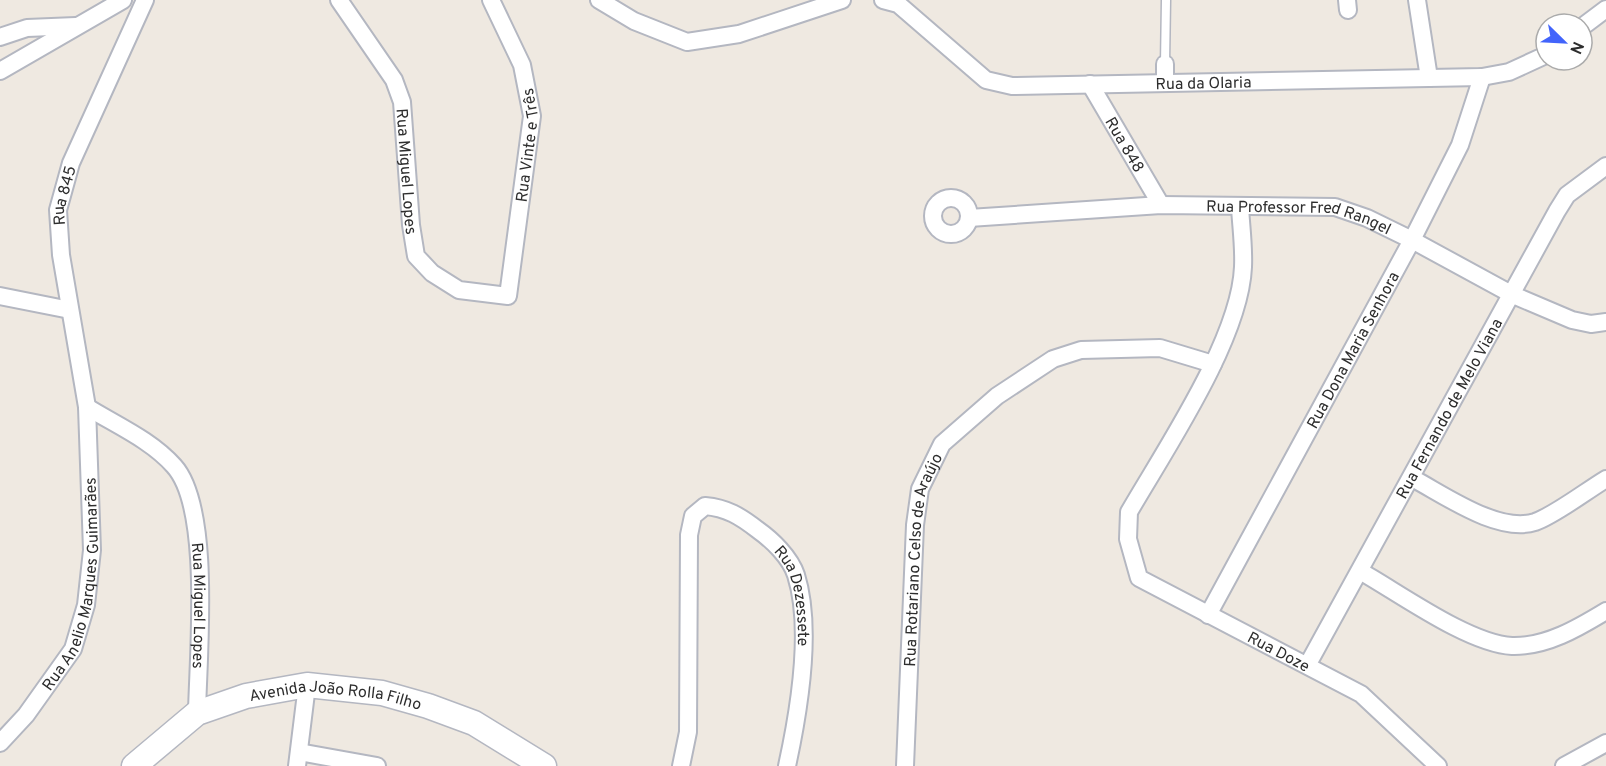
<svg xmlns="http://www.w3.org/2000/svg" width="1606" height="766" font-family="Overpass,sans-serif">
<style>
.lines{fill:none;stroke-linecap:round;stroke-linejoin:round}
.lane-casing{stroke:#b4b7c1;stroke-width:11}
.street-casing{stroke:#b4b7c1;stroke-width:20}
.secondary-casing{stroke:#b4b7c1;stroke-width:27}
.lane{stroke:#fff;stroke-width:8}
.street{stroke:#fff;stroke-width:16}
.secondary{stroke:#fff;stroke-width:24}
.labels{text-anchor:middle;stroke-width:5;stroke-linejoin:round;paint-order:stroke}
.street-label{font-size:16px;fill:#2e2e2e;stroke:#fff}
</style>
<rect width="100%" height="100%" fill="#efe9e1"/>
<g class="lines">
<defs>
<path id="lane" d="M1165,64l1,-64"/>
<g id="street">
<path id="s1" d="M339,0l55,80 8,22 9,123 5,31 16,17 27,17 49,6 24,-180 -10,-51 -31,-65"/>
<path d="M599,0l35,21 53,21 52,-8 103,-34"/>
<path id="s2" d="M883,0l15,4 88,76 26,6 470,-9 27,-5 37,-17"/>
<path d="M1347,0l1,10"/>
<path d="M1417,0l12,78"/>
<path d="M1582,27l24,-18"/>
<path d="M0,37l27,-9 49,-2"/>
<path d="M0,71l123,-71"/>
<path d="M1165,82v-18"/>
<path id="s3" d="M1090,84l71,121"/>
<circle cx="951" cy="216" r="18"/>
<path id="s4" d="M1240,207c1,19 4,40 3,60 -3,72 -77,181 -114,245l-1,27 11,39 222,116 77,72"/>
<path id="s5" d="M969,218l192,-13 174,2 32,11 45,22 101,55 59,25 19,4 15,-2"/>
<path d="M0,296l70,14"/>
<path id="s6" d="M87,407c29,18 64,33 87,59 38,42 24,189 23,247"/>
<path d="M1412,478c31,16 86,56 123,44 20,-7 51,-31 71,-43"/>
<path d="M1360,571c39,22 109,73 152,75 34,1 66,-18 94,-35"/>
<path id="s7" d="M1208,615l204,-375 48,-95 22,-68"/>
<path id="s8" d="M1308,664l249,-453 10,-16 39,-29"/>
<path id="s9" d="M0,743l26,-28 47,-66 13,-44 6,-55 -5,-143 -26,-152 -3,-45 13,-47 74,-163"/>
<path d="M299,752l78,14"/>
<path d="M297,766l10,-81"/>
<path id="s10" d="M681,766l7,-34 1,-197 4,-19 12,-10c22,2 35,10 53,24 14,10 32,27 38,45 17,54 3,136 -9,191"/>
<path id="s11" d="M905,766l10,-241 5,-36 22,-45 55,-48 56,-37 28,-9 79,-2 53,16"/>
<path d="M1564,766l42,-23"/>
</g>
<g id="secondary">
<path id="s12" d="M134,766l63,-53 49,-17 61,-11 75,8 46,13 46,17 70,43"/>
</g>
</defs>
<use href="#lane" class="lane-casing"/>
<use href="#street" class="street-casing"/>
<use href="#secondary" class="secondary-casing"/>
<use href="#lane" class="lane"/>
<use href="#street" class="street"/>
<use href="#secondary" class="secondary"/>
</g>
<g class="labels">
<g class="street-label">
<text dy="6" stroke="none"><textPath href="#s2" startOffset="350">Rua da Olaria</textPath></text>
<text dy="6" stroke="none"><textPath href="#s1" startOffset="532">Rua Vinte e Três</textPath></text>
<text dy="6" stroke="none"><textPath href="#s3" startOffset="70">Rua 848</textPath></text>
<text dy="6" stroke="none"><textPath href="#s1" startOffset="190">Rua Miguel Lopes</textPath></text>
<text dy="6" stroke="none"><textPath href="#s9" startOffset="578">Rua 845</textPath></text>
<text dy="6" stroke="none"><textPath href="#s5" startOffset="332">Rua Professor Fred Rangel</textPath></text>
<text dy="6" stroke="none"><textPath href="#s7" startOffset="302">Rua Dona Maria Senhora</textPath></text>
<text dy="6" stroke="none"><textPath href="#s8" startOffset="292">Rua Fernando de Melo Viana</textPath></text>
<text dy="6" stroke="none"><textPath href="#s11" startOffset="208">Rua Rotariano Celso de Araújo</textPath></text>
<text dy="6" stroke="none"><textPath href="#s9" startOffset="182">Rua Anelio Marques Guimarães</textPath></text>
<text dy="6" stroke="none"><textPath href="#s10" startOffset="405">Rua Dezessete</textPath></text>
<text dy="6" stroke="none"><textPath href="#s6" startOffset="250">Rua Miguel Lopes</textPath></text>
<text dy="6" stroke="none"><textPath href="#s4" startOffset="558">Rua Doze</textPath></text>
<text dy="6" stroke="none"><textPath href="#s12" startOffset="225">Avenida João Rolla Filho</textPath></text>
</g>
</g>
<g transform="translate(1564 42) rotate(114)"><circle r="28" fill="#ffffff" stroke="#ababab" stroke-width="1.5"/>
<path d="M0-4.5L10 22L0 15L-10 22Z" fill="#4264fb"/>
<text y="-9" font-size="16" font-weight="bold" text-anchor="middle" fill="#2e2e2e">N</text>
</g>
</svg>
